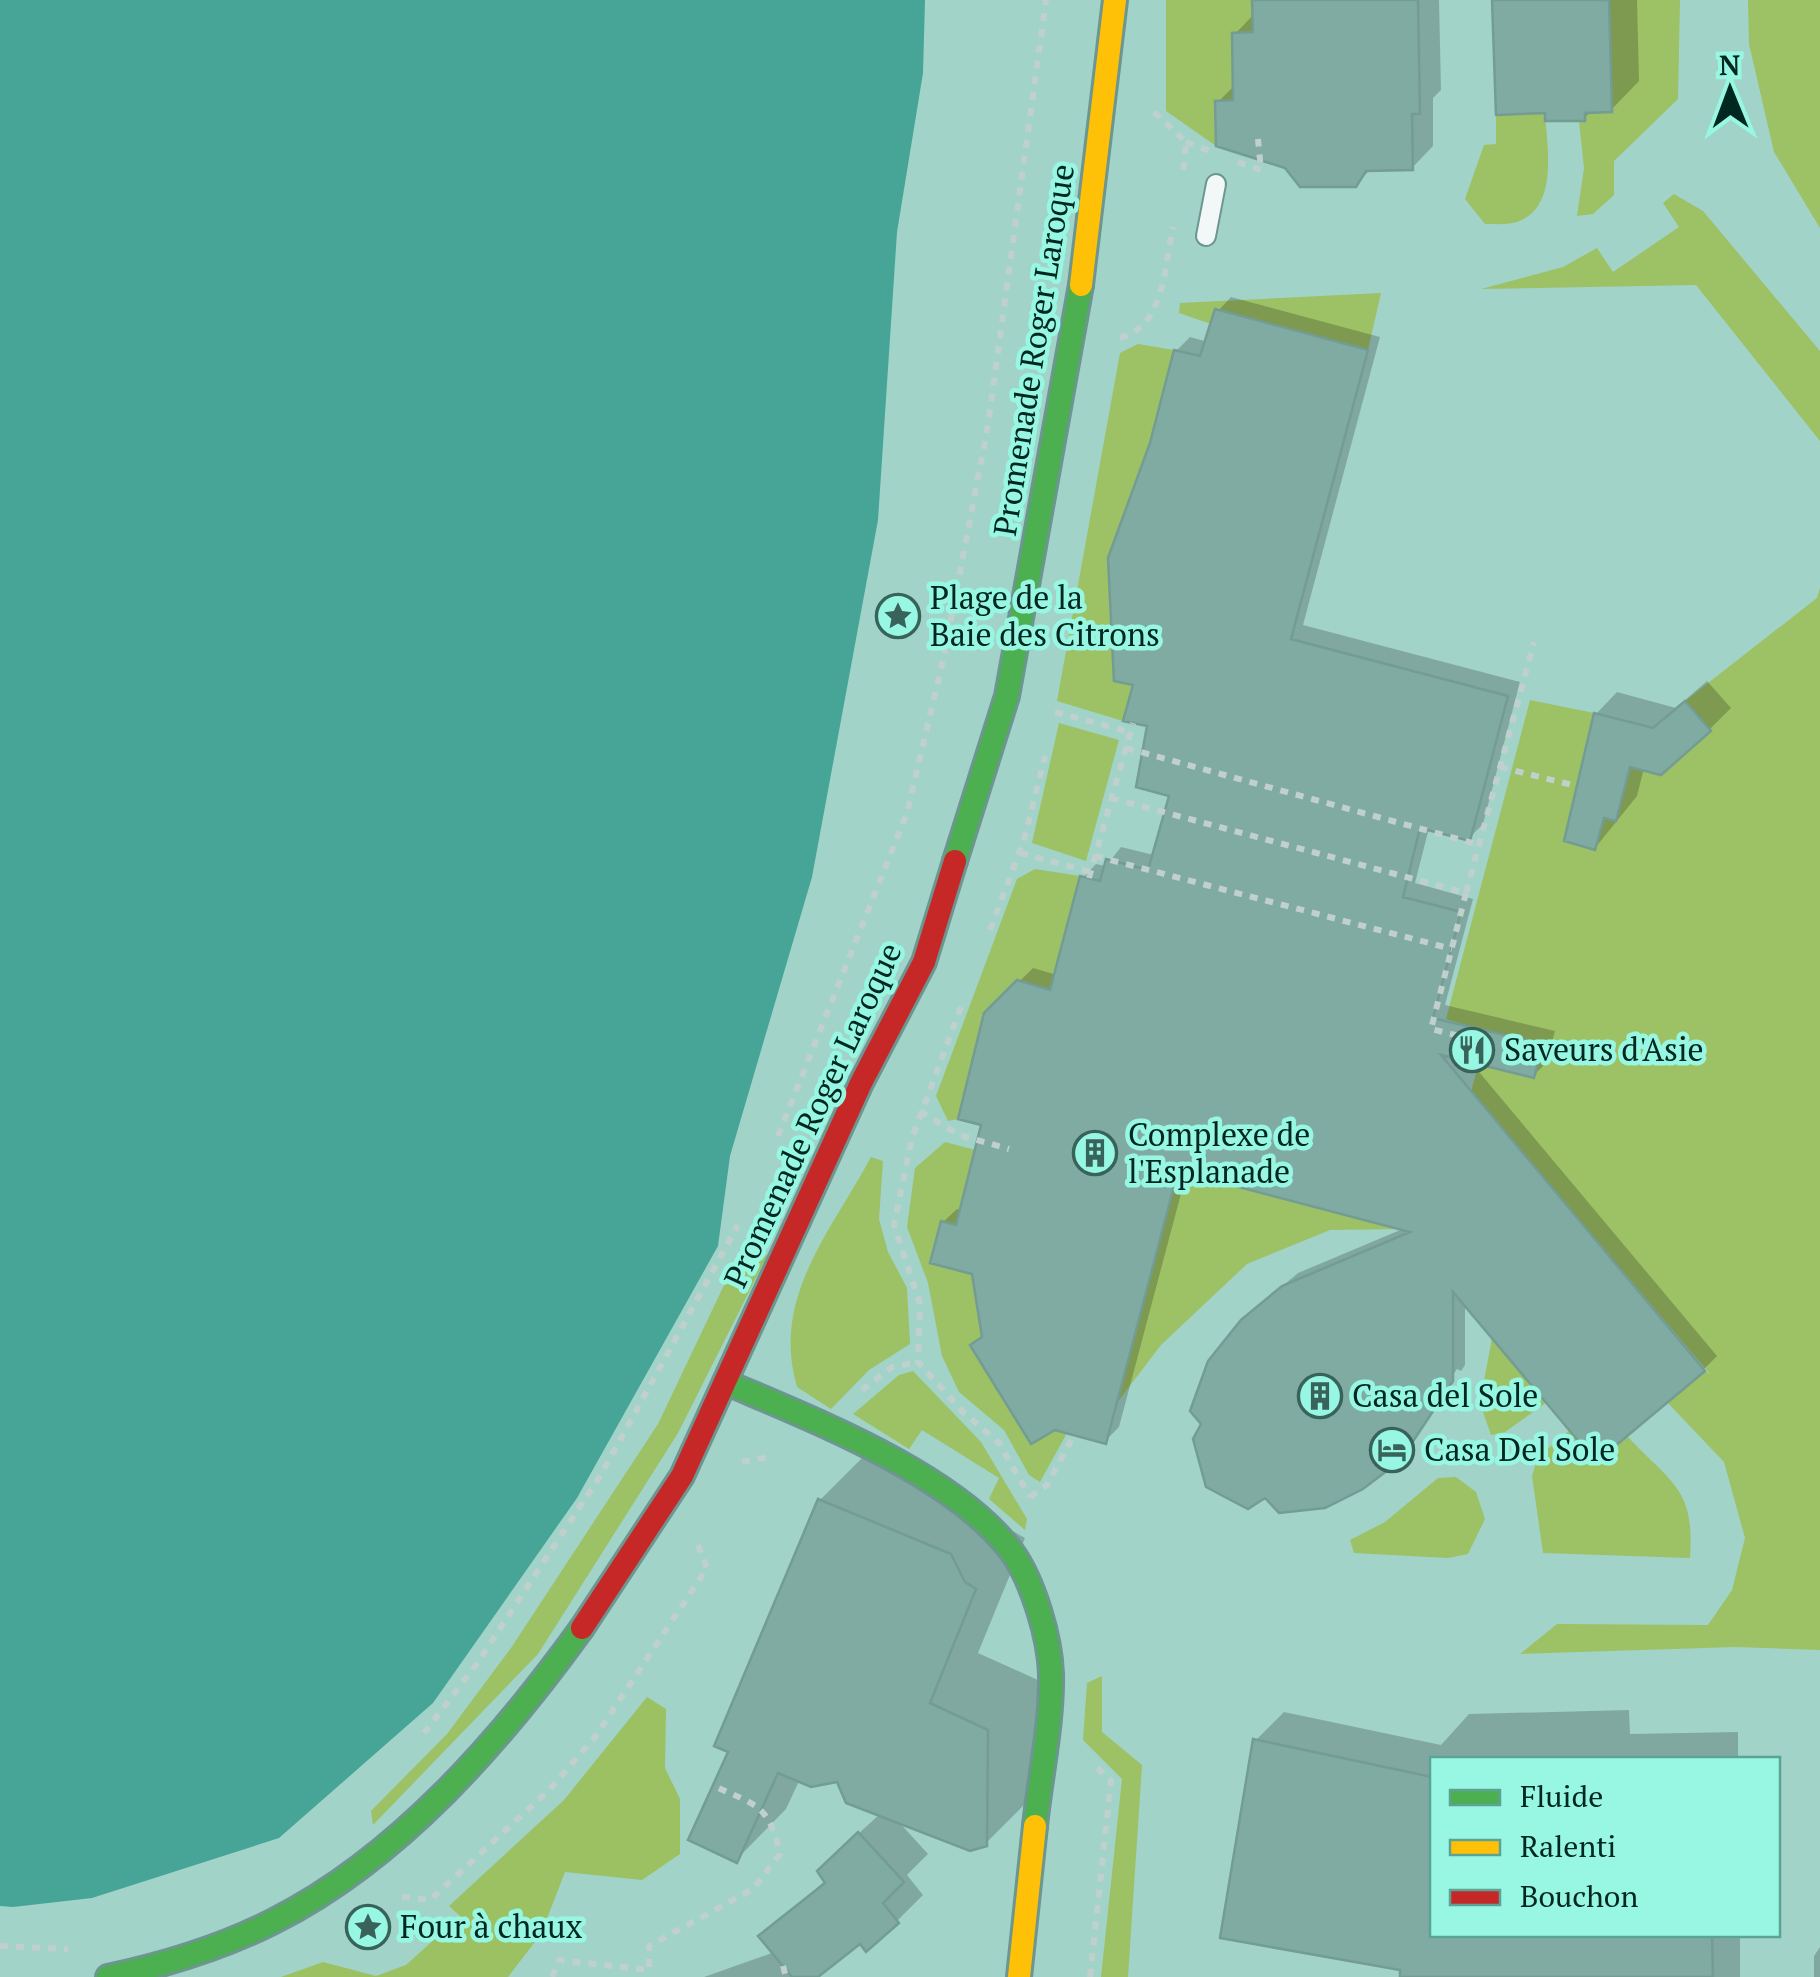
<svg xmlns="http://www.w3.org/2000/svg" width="1820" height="1977" font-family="'PT Serif',serif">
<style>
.green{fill:#9dc165}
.forest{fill:#9cc162}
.water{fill:#46a596}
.shadow{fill:#0003}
.building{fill:#80aba3;stroke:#729c94;stroke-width:2.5}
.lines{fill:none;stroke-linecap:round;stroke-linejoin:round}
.lane-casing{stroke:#6c968f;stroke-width:22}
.fast-casing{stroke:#6c968f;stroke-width:28}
.slow-casing{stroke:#6c968f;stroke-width:28}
.jam-casing{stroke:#6c968f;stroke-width:28}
.path{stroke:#c0d0cc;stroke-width:6;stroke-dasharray:8 8;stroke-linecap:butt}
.lane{stroke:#f1f8f7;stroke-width:18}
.fast{stroke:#4caf50;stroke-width:22}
.slow{stroke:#ffc107;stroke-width:22}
.jam{stroke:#c62828;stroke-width:22}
.labels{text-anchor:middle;stroke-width:9;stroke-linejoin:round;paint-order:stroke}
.street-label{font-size:32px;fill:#002720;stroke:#98f7e3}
.poi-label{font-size:32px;fill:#002720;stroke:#98f7e3;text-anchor:start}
</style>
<rect width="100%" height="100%" fill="#a1d3c9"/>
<path class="green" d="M1166,0h86l3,139 -39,7 -50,-35z
M1609,0h71l-2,99 -64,62v34l-21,19 -16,2 7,-48 -5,-47 6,-1v-7l27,-1z
M1748,0h72v228l-46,-76 -25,-108z
M1545,113c2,33 14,95 -28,109 -9,3 -22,2 -32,2l-20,-25 19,-54 12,-1v-29z
M1674,194l29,17 117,140v90l-124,-156 -215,4 82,-22 34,-19 16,24 66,-45 -16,-24z
M1381,293l-13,57 -153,-41 -4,15 -32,-11 1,-10z
M1138,344l36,6 -24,93 -42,115 6,122 19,5 -10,36 -66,-20 63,-348z
M1820,588v1062l-85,-3 -215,7 37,-30 151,1 24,-35 13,-52 -21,-76 -57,-60 38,-31 5,3 -239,-282 16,-61 -41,-12 84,-319 64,13 -30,128 31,9 9,-32 12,2 14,-53 31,8 50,-43 -26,-31 132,-103z
M1059,723l60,17 -33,121 -54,-18z
M1035,869l45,7 -30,114 -33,-10 -33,33 -26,106 -10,2 -12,-25 81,-217z
M945,1142l61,16 -6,22 -31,-7 -13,52 -15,-3 31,52 9,56 13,-2 -23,17 59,99 33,-19 4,8 -27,49 -11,-7 -25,-45 -45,-38 -17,-36 -14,-73 -21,-56 8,-59z
M871,1157l12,4 -4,58 9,33 19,36 3,56 -41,26 -38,39 -34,-22c-26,-89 33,-154 74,-230z
M1182,1157l219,72 -71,1 -83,34 -86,81 -45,59z
M768,1254l-90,179 -140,221 -165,171 -2,-14 76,-77 64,-86 147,-224 68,-143z
M1492,1338l55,64 -42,30 -14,3 -11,-32z
M913,1371l68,71 46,77 -2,11 -36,-31 10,-21 -77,-48 -13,19 -56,-35 46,-39z
M1570,1430l57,6c45,48 68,52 63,122l-147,-5 -11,-77 6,-19z
M1456,1477l20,15 9,27 -17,35 -20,4 -94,-5 -4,-13 35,-18 53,-44z
M1102,1676v56l40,33 -14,212h-27l21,-198 -39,-39 4,-57z"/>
<path class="forest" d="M647,1697l19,12 -1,59 15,31v55l-38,26 -77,-8 -24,62 -33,43h-227l42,-15 53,14 30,-11 54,-49 -11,-10 115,-106z"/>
<path class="water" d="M0,0h925l-2,73 -26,159 -19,288 -66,357 -82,279 -12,90 -141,252 -144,205 -154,135 -187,60 -79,9 -13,-1z"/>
<path class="shadow" d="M1255,0h184l2,90 -8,8v48l-21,22h-40l-17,17 -69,-19 -68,-64 17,-17v-51l20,-21z
M1495,0h142l2,81 -28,29h-18l-9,8 -37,-7z
M1231,297l149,40 -77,288 217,57 -37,142 -14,14 -40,-10 -14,55 58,16 -28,106 110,26 -8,31 -13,13 -65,-15 248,296 -13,13 -239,-66v62l-4,6 -4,-2 -57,87 -142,-149 40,-34 107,-45 -218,-57 -68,256 -14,14 -132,-95 11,-11 -9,-63 -32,-50 14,-13 5,1 22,-86 2,-110 47,-46 24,7 26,-97 13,-14 10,2 15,-19 33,8 18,-61 -36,-110 16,-240 24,-93 14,-14 18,5 10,-31z
M1707,681l24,27 -21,21 -66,39 -7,28 -42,52 1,-134 21,-22 59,16z
M870,1450l155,88 -47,115 60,27 -2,113 -50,50 -88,-22 30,33 -21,21 16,20 -26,26 -37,19 -46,37h-110l71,-25 -13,-16 64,-56 20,-35 34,-31 -41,-35h-39l-14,30 -50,51 -5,-110 89,-250z
M1629,1710l1,24 108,-2v28h-306v174h308v43h-338v-10l-146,-227 28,-28 157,33 28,-31z
M1820,1947v30h-6v-21z"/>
<path class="building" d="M1252,0h166l2,114h-8l1,56 -47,1 -10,16h-56l-15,-19 -69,-22 -1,-45 18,-1 -1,-67 21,-1z
M1492,0h117l3,112 -27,1v8h-40v-8l-49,2z
M1215,309l153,41 -77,289 217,57 -38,145 -50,-13 -17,69 58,15 -28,106 110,26 -9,34 -93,-23 264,316 -109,91 -143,-170v89l-53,80 -37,28 -38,19 -46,5 -14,-15 -17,11 -42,-22 -13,-48 8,-15 -11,-13 18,-50 33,-41 41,-34 128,-54 -232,-61 -72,273 -51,-14 -24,14 -61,-99 12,-8 -10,-63 -42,-11 11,-42 15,4 25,-100 -23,-6 26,-106 33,-33 33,10 30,-114 20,5 6,-22 42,11 21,-74 -33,-9 11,-61 -24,-5 10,-36 -19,-4 -6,-123 42,-115 24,-93 26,6z
M1685,701l26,30 -50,44 -31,-8 -14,54 -12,-3 -9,32 -31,-9 30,-128 59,15z
M818,1499l133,55 14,28 11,7 -46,114 58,27 -1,116 -17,5 -124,-48 -9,-21 -26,5 -33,-14 -41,90 -49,-23 40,-88 -14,-6z
M1253,1739l179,38v157h280l1,43h-313v-7l-180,-32z
M858,1832l46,50 -21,21 16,20 -33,29 -6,-8 -42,33h-26l-34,-41 67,-53 -8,-12z"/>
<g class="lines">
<defs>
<path id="lane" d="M1206,236l10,-52"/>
<path id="fast" d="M955,861l52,-165 74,-411
M725,1382c88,38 229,92 287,170 21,29 38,86 39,122 1,50 -11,103 -16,152
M108,1977c56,-12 115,-30 166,-56 125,-63 228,-182 308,-293"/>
<path id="slow" d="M1081,285l34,-285
M1019,1977l16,-151"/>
<path id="jam" d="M582,1628l100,-152 179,-393 63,-121 31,-101"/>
</defs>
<use href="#lane" class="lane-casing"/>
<use href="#fast" class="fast-casing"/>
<use href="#slow" class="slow-casing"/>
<use href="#jam" class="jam-casing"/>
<path class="path" d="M1154,112l32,30 -3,34
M1186,142l27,10
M1238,162l23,8 -3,-31
M1120,338c45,-12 44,-71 53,-111
M1055,712l75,20
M1126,748l354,97
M1500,767l76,19
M1111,798l355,95 68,-251
M1020,853l71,19
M1095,856l357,93
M1089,878l44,-155
M1466,893l-35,136 53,13
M990,930l34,-90 21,-84
M961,1007l-49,131 -18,87 26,79 -2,58 45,50 36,31 31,54
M920,1111l39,24 50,14
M778,1136l129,-323 37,-157 44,-231 58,-425
M862,1390l30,-23 26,-5
M742,1462l26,-5
M1030,1497l17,-12 27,-50
M424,1733l52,-68 126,-192 136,-248
M402,1897l28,3 119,-110 46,-53 112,-169 -9,-23
M0,1946l68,3
M783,1966l3,11
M552,1977l7,-17 90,10v-24l104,-57 27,-35c-11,-49 -22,-48 -66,-68
M1090,1977l21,-196 -19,-18"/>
<use href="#lane" class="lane"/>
<use href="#fast" class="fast"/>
<use href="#slow" class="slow"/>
<use href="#jam" class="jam"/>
</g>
<defs>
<symbol id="sight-ring" viewBox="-11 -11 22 22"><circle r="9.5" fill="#98f7e3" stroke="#38635b" stroke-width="1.5"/><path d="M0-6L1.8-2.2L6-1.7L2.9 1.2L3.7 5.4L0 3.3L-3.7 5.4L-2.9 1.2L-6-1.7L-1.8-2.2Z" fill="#38635b"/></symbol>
<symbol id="restaurant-ring" viewBox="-11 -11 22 22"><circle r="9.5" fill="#98f7e3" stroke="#38635b" stroke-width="1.5"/><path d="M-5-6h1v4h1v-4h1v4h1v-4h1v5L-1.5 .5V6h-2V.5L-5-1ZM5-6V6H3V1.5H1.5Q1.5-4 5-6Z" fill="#38635b"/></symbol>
<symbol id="building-ring" viewBox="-11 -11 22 22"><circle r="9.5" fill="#98f7e3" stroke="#38635b" stroke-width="1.5"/><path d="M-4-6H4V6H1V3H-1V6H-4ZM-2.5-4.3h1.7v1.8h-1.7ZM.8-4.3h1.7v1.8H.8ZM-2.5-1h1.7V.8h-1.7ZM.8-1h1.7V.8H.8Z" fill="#38635b"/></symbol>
<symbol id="hotel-ring" viewBox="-11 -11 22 22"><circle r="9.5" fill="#98f7e3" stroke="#38635b" stroke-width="1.5"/><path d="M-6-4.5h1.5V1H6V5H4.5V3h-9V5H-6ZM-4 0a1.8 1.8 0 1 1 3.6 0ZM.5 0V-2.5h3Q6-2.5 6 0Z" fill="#38635b"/></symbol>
</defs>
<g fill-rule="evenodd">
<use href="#sight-ring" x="873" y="591" width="50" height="50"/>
<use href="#restaurant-ring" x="1447" y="1025" width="50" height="50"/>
<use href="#building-ring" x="1070" y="1128" width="50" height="50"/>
<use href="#building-ring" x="1295" y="1371" width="50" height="50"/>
<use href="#hotel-ring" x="1367" y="1425" width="50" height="50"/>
<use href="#sight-ring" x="343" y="1902" width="50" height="50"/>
</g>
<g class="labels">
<g class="street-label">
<text transform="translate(1034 350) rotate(-81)" y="11">Promenade Roger Laroque</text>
<text transform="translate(813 1115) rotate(-65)" y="11">Promenade Roger Laroque</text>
</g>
<g class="poi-label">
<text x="930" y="609">Plage de la<tspan x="930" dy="37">Baie des Citrons</tspan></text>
<text x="1504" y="1061">Saveurs d'Asie</text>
<text x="1128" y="1146">Complexe de<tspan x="1128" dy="37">l'Esplanade</tspan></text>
<text x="1352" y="1407">Casa del Sole</text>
<text x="1424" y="1461">Casa Del Sole</text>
<text x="400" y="1938">Four à chaux</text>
</g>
</g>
<rect x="1430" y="1757" width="350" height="180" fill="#98f7e3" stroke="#5ba495" stroke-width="2.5"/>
<rect x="1450" y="1790" width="50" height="15" fill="#4caf50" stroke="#5ba495" stroke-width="2.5"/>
<text x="1520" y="1807" font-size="30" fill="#002720">Fluide</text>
<rect x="1450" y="1840" width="50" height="15" fill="#ffc107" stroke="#5ba495" stroke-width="2.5"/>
<text x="1520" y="1857" font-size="30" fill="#002720">Ralenti</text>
<rect x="1450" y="1890" width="50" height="15" fill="#c62828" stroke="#5ba495" stroke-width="2.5"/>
<text x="1520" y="1907" font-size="30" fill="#002720">Bouchon</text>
<g transform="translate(1730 90) rotate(359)" stroke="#98f7e3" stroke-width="8" paint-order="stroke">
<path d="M0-8L18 38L0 25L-18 38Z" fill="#002720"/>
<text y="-15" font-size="28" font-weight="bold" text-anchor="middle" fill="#002720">N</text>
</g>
</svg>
